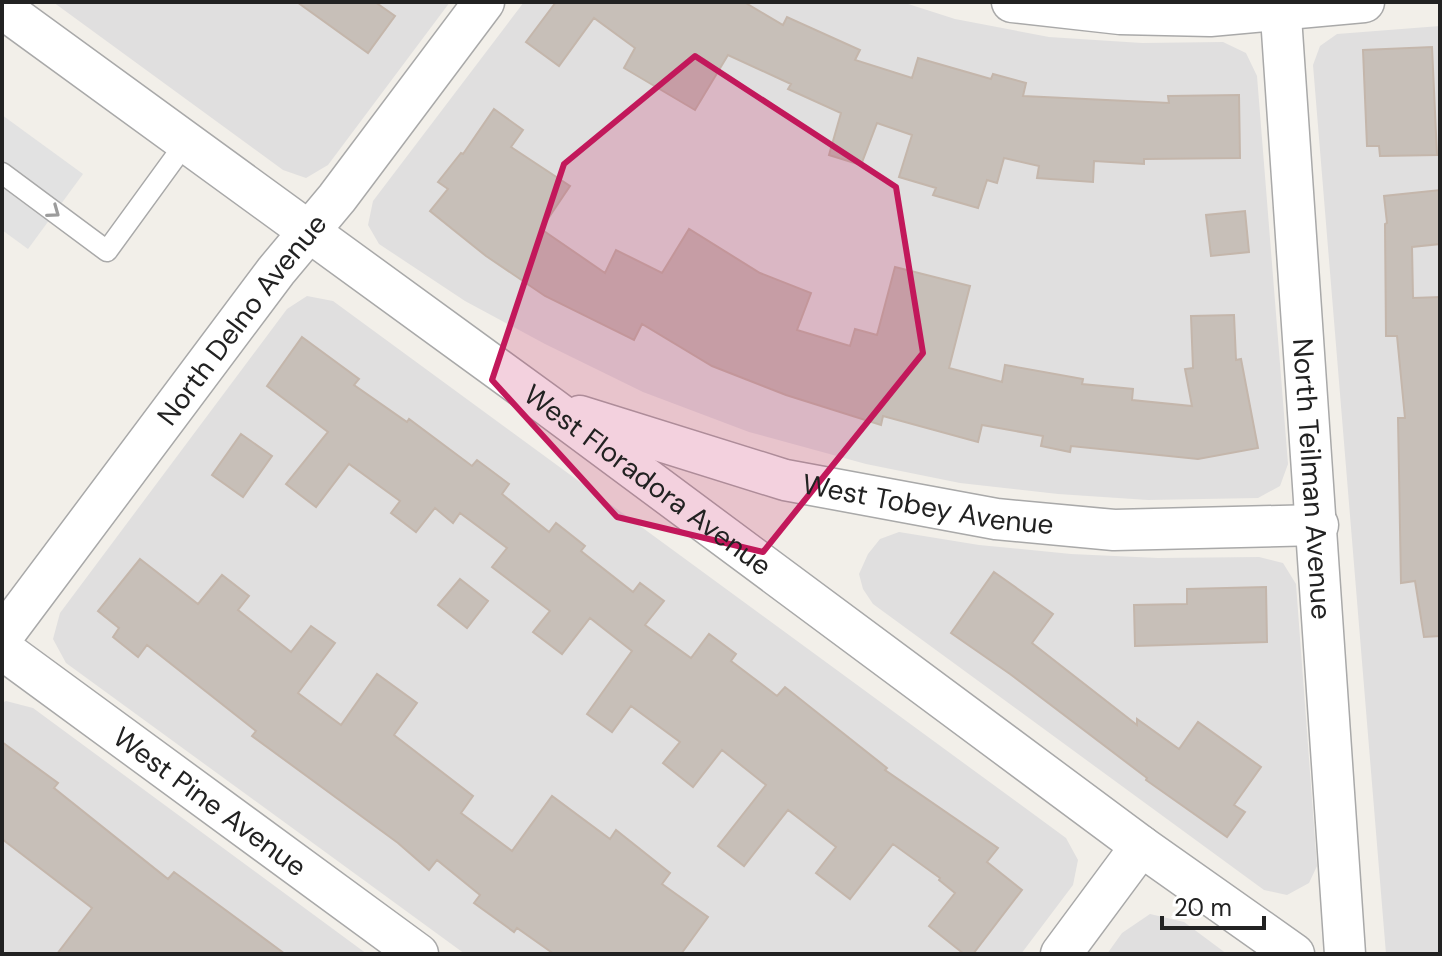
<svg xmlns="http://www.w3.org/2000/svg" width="1442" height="956" font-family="'DM Sans',sans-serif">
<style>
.residential{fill:#e0dfdf}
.parking{fill:#e2e2e2}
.building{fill:#c7bfb8;stroke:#c4b6ab;stroke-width:2}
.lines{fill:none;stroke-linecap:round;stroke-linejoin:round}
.service-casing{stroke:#a9a9a9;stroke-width:23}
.minor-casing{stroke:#a9a9a9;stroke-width:43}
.service{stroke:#fff;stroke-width:20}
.minor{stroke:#fff;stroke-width:40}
.oneway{stroke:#9c9c9c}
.marked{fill:#c2185b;fill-opacity:0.2;stroke:#c2185b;stroke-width:6;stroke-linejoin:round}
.labels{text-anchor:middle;stroke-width:8;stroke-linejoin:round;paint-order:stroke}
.street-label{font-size:28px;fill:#222;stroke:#fff}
</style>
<rect width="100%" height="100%" fill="#f2efe9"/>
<path class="residential" d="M53,2h397l-122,163 -22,13 -23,-8z
M524,2h378l53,17 94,18 93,6 81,-1 23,11 11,23 31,388 -8,22 -22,12 -110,2 -90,-6 -98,-11 -94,-19 -117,-32 -106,-40 -98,-48 -80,-43 -86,-57 -11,-19 5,-24z
M1440,26v928h-54l-73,-889 7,-19 17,-12z
M307,296l26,5 733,537 12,22 -5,25 -52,69h-556l-399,-291 -13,-24 7,-26 227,-304z
M899,532l80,13 92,9 87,4 101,-1 24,6 13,21 21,282 -8,17 -22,12 -23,-5 -391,-286 -10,-15 -4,-15 9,-20 12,-15z
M6,701l27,7 334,246h-365v-251z
M1150,914l34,8 43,32h-120l15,-21z"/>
<path class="parking" d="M2,115l81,59 -55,75 -26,-19z"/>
<path class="building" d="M297,2h78l20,14 -27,37z
M556,2h188l39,23 4,-8 73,33 -5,10 57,18 6,-20 73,21 2,-5 33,9 -3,13 146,7 -1,-7 71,-1 1,63 -96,1v5l-50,-3 -1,21 -56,-4 2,-12 -35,-8 -7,25 -10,-3 -9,28 -45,-13 3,-7 -37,-11 13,-42 -35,-12 -16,42 -32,-10 12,-42 -53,-24 3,-5 -63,-29 -33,55 -71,-42 11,-20 -41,-30 -35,48 -33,-24z
M1432,47l5,108 -57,1 -1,-10h-12l-4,-96z
M494,109l29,21 -12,17 59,39 -29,43 64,44 11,-23 46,23 27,-44 71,44 51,20 -14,37 53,16 5,-17 22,6 18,-68 75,19 -21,82 53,14 3,-17 78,14 -1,5 51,5 -1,11 60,6 -7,-37 8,-1 -2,-52 43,-1 2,45 5,-1 17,89 -60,11 -127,-13 -1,6 -29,-6 2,-10 -61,-11 -4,17 -95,-26 -2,9 -95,-30 -74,-29 -70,-42 -8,16 -89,-44 -59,-40 -56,-45 18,-22 -10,-7 23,-29 2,1z
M1440,190v54l-28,3 1,51 27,-1v339l-16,1 -9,-56 -14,2 -3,-165h7l-8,-82h-11l-1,-112 2,-1 -3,-27z
M1245,211l4,41 -38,4 -5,-41z
M302,337l57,42 -5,6 53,37 2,-3 63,47 5,-6 32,24 -7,10 47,38 7,-9 29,23 -4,5 52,41 7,-9 24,18 -19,24 46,33 18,-24 27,20 -5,7 46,35 8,-9 102,81 -2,2 113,78 -11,14 35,28 -49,64h-9l-35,-28 26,-33 -16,-13 1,-2 -47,-34 -43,55 -34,-26 20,-26 -48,-37 -44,56 -26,-20 48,-61 -44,-35 -29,37 -30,-24 17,-21 -49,-36 -19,26 -25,-18 45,-63 -42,-33 -28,36 -29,-22 17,-21 -58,-44 15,-19 -47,-35 -7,10 -18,-15 -19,24 -25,-19 9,-12 -51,-37 -33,43 -30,-23 42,-52 -61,-46z
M241,434l31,22 -29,41 -31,-22z
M140,559l58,45 24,-29 27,21 -11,14 53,42 20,-26 24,17 -37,50 43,32 36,-51 40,29 -23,32 79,61 -12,17 51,38 40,-55 58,43 6,-9 54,43 -8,11 46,33 -27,37h-127l-37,-26 -3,4 -40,-29 6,-8 -43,-35 -8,10 -31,-27 -146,-107 4,-5 -109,-86 -9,12 -25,-20 6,-9 -21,-17z
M994,572l59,42 -21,29 105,82v-6l42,30 19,-27 63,45 -27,38 11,7 -18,25 -81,-57 1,-2 -137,-104 -59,-41z
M460,579l28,22 -21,27 -29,-23z
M1266,587l1,55 -132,4 -1,-41 53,-1v-15z
M2,742l56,41 -4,5 114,91 6,-7 111,82h-228l35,-46 -90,-69z"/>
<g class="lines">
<defs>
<path id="service" d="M2,173l105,78 80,-110"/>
<g id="minor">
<path d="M1012,2l108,12 90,2 154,-14"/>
<path id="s1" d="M1280,2l65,952"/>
<path id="s2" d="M2,8l548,399 591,439 153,108"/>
<path id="s3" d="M580,416l205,64 211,39 118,11 204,-5"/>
<path id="s4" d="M2,637l274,-366 61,-73 147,-196"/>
<path id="s5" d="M2,649l416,305"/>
<path d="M1061,954l80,-108"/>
</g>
</defs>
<use href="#service" class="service-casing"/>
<use href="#minor" class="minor-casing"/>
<use href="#service" class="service"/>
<use href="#minor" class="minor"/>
</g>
<defs><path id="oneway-chevron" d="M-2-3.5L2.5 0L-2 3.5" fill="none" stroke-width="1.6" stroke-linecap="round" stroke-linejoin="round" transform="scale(2)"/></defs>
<use class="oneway" href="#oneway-chevron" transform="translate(54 212) rotate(36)"/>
<path class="marked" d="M695,56l201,131 27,166 -160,199 -146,-35 -125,-137 72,-216z"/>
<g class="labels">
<g class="street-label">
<text dy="10" stroke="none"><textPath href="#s4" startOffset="398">North Delno Avenue</textPath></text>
<text dy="10" stroke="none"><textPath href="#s1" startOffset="478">North Teilman Avenue</textPath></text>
<text dy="10" stroke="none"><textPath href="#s2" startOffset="800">West Floradora Avenue</textPath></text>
<text dy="10" stroke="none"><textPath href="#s3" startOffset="360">West Tobey Avenue</textPath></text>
<text dy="10" stroke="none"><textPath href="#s5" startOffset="258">West Pine Avenue</textPath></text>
</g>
</g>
<rect width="1442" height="956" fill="none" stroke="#222222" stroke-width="8"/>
<path d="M1162 916v12h102v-12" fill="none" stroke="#222222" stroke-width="4"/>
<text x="1174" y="916" font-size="24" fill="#222222" stroke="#ffffff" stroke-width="6" paint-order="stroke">20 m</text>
</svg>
